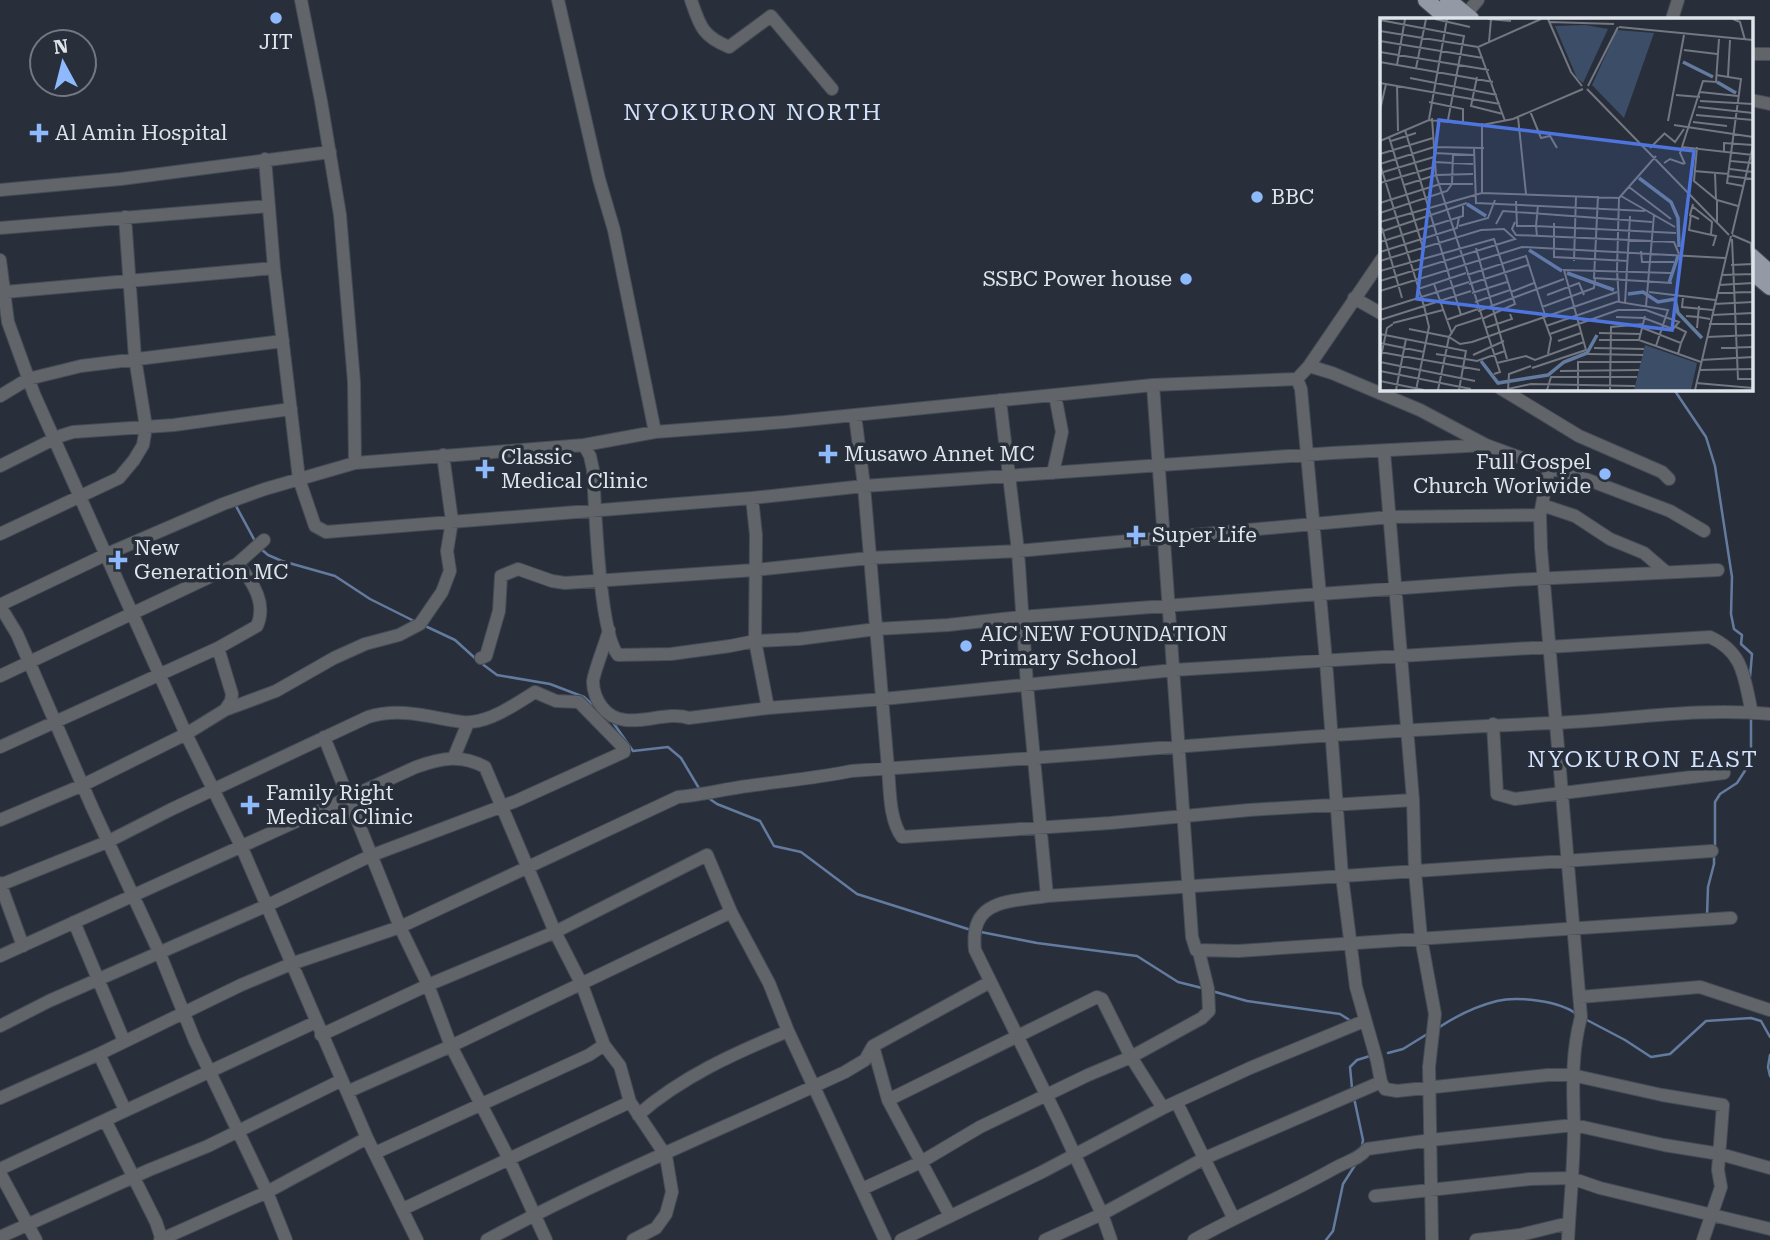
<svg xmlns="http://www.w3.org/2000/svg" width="1770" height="1240" font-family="'Roboto Serif',serif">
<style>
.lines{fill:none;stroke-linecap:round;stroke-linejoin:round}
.stream{stroke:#647ba0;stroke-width:2.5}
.minor-casing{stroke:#464c56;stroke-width:14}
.major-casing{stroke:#464c56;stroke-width:18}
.minor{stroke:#61656a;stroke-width:12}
.major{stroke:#939aa5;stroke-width:16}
.poi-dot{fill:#8eb9fc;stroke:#292f3a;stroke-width:2.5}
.labels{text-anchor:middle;stroke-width:7;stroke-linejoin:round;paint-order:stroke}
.poi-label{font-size:21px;fill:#dfe4eb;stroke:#292f3a;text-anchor:start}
.neighbourhood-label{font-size:23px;letter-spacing:2px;fill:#d2e2fc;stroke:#292f3a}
.inset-river{fill:none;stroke:#647ba0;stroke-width:3.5}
.inset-road{fill:none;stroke:#727781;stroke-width:2}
.view{fill:#4e74dd;fill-opacity:0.15;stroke:#4e74dd;stroke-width:3.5}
.inset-edge{fill:none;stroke:#dfe4eb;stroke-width:3.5}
</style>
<rect width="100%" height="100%" fill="#292f3a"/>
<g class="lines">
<path class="stream" d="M1673,388l33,49 9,29 17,111 -1,37 3,15 8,6 -1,9 11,10 -2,23
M236,506l20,37
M260,548l8,7 14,6 53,15 35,23 44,22
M423,625l32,15 21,19
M481,663l16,12 53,9 34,13 12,11
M612,721l21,30 35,-4 13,11 19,32
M707,797l10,7 43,17 14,25 27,6 56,42 114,36
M1715,848v-46l5,-8 17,-11 11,-17 3,-8v-39
M1707,916l1,-29 6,-23v-10
M981,932l56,11 100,13 41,26 24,6
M1212,991l35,10 93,13 11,7
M1585,1019l40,21 26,17 19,-3 36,-33 45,-3 10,3 9,16
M1438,1028c18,-12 39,-22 59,-27 20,-5 64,0 79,13
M1388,1053l15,-4 26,-16
M1770,1055l-2,12 2,9
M1352,1088l-2,-21 7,-7 13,-4
M1354,1098l9,42 -1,6
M1326,1240l7,-9 10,-47 14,-22"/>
<defs>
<path id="minor" d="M301,0l20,101 19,114 14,167 1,81
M558,0l41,179 15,51 41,202
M691,0c9,26 11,36 38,47l42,-31 61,73
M1465,15l13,-15
M1672,19l6,-19
M1751,54h19
M1751,100l19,4
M265,159l9,109 25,211 16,47 11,6 426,-34 112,-12 468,-33 154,-8
M0,190l121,-11 209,-27
M0,228l269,-22
M0,260l8,62 26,72 152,340 56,114 125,290 50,102
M5,292l269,-24
M1354,298l28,16
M1309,366l23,7 88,37 66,35 63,23 29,8 92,35 34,20
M1297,379l4,10 25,272 16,215 14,111 21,74 4,21 4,7 12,2 151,-16h24l90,20 61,10 -5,65 3,17 -18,53
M1153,385l39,552 4,13 42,1 493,-33
M1500,388l79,48 83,36 7,7
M0,396l28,-17 53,-13 202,-25
M1000,400l18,151 9,134 20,211
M855,415l9,71 24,282c2,21 1,52 14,69l208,-14 139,-13 164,-10
M584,445l6,11 3,14c2,35 6,163 25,185l53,-1 59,-8 25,-5 1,-106 -4,-37
M1384,451l29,349 2,71 6,67 14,76 -6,53 3,173
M0,466l60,-30 13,-4 101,-7 117,-16
M1549,468l-9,47 1,33 40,469c-10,37 -8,71 -7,109 0,37 -4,76 -6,114
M1053,473l9,-41 -7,-37
M1542,505l33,11 35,23 34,14 22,19
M0,534l119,-56 15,-18 9,-15 3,-18 -11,-69 -10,-141
M0,605l107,-51 116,-50 42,-15 90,-26 229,-18 71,-13 130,-10 368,-37 144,-6 12,-13 73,-107
M0,606l17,28 75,173 68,147 35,87 72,151 19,48
M609,630c-3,12 -16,44 -16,52 0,9 4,19 9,25 21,28 60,2 87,11l79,-10 115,-9 291,-29 536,-33c35,16 34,42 42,76
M481,658l5,-2 13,-45 2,-35 17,-7 34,12 13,2 189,-13 115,-12 149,-7 372,-34 150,-2
M0,676l237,-112 27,-24
M768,708l-13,-67 44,-2 77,-10 72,-4 73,-8 299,-23 193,-14 205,-10
M225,710l51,-19 58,-33 31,-14 34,-9 21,-11 22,-32 8,-21 -3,-20 5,-30 -9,-66
M1493,724l4,70 18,5 209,-26
M324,737l76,190 28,58 23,61 58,113 37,81
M0,747l218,-99 39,-22c10,-23 -4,-45 -20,-62
M454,757l14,-34
M0,820l83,-35 103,-51 39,-24 6,-9 1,-7 -14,-46
M0,883l23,63
M0,885l107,-43 65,-33 196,-92c26,-8 50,-3 76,2 8,1 18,4 27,3 22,-2 45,-18 64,-30l21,9 23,1 45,46v4l-108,49 -146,55 -102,49 -219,96 -49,25
M74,922l50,119
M0,956l416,-189c25,-9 45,-13 69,0l70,165 27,53 22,60 16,21 10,36 36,54 6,36 -6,22 -10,14 -23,12
M1580,997l120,-10 70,23
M321,1035l107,-50 127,-53 152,-77 24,57 38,71 19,48 97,209
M873,1046l15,54 62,116
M99,1054l26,56
M347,1092l104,-46 280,-134
M0,1098l99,-44 142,-69 50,-21 109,-37 278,-130c24,-2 46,-8 70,-11 35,-5 69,-8 103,-15 234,-15 468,-39 703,-48 73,-3 142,-16 216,-9
M888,1100l209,-103 5,2 29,58 32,51
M1177,1103l56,114
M638,1115c43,-38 97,-62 150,-84
M105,1120l51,102 6,18
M375,1153l214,-98 15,-10
M0,1169l316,-147
M0,1173l36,67
M862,1189l59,-27 59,-35 108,-52 43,-18 71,-39 7,-7 -1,-22 -9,-37
M1375,1196l155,-17 41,-1 29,10 170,41
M403,1209l227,-107
M0,1237l149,-67 59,-24 134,-66
M160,1240l107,-48 100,-54
M487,1240c116,-63 238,-112 358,-168l20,-12 8,-14 117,-64
M901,1240l141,-68 121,-64 87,-40 114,-47
M1045,1240l57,-26 103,-56 176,-76
M1111,1240l-9,-26 -43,-93 -84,-171c-6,-51 33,-48 72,-54l665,-45
M1194,1240c46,-26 95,-46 141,-72 12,-7 23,-8 32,-19l64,-9 143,-15 90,20 56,9 50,14
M1476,1240l44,-5 49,-12"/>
<path id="major" d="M1426,0l22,19
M1448,0l23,19
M1751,256l19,17
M1751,271l19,16"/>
</defs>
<use href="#minor" class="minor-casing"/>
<use href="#major" class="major-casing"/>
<use href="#minor" class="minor"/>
<use href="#major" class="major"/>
</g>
<g class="poi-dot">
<circle cx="276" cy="18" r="7"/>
<path d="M35.5 122.5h7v7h7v7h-7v7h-7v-7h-7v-7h7z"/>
<circle cx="1257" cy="197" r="7"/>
<circle cx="1186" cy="279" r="7"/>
<path d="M824.5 443.5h7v7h7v7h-7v7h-7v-7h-7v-7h7z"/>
<path d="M481.5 458.5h7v7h7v7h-7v7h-7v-7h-7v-7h7z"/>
<circle cx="1605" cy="474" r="7"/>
<path d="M1132.5 524.5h7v7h7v7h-7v7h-7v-7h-7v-7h7z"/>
<path d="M114.5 549.5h7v7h7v7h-7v7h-7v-7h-7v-7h7z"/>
<circle cx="966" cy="646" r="7"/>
<path d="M246.5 794.5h7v7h7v7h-7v7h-7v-7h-7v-7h7z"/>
</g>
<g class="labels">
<g class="poi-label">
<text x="276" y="49" text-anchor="middle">JIT</text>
<text x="55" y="140">Al Amin Hospital</text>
<text x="1271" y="204">BBC</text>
<text x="1172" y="286" text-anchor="end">SSBC Power house</text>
<text x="844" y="461">Musawo Annet MC</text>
<text x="501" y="464">Classic<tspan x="501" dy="24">Medical Clinic</tspan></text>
<text x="1591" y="469" text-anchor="end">Full Gospel<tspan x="1591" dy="24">Church Worlwide</tspan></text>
<text x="1152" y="542">Super Life</text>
<text x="134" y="555">New<tspan x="134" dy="24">Generation MC</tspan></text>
<text x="980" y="641">AIC NEW FOUNDATION<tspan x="980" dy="24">Primary School</tspan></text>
<text x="266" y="800">Family Right<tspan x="266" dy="24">Medical Clinic</tspan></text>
</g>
<g class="neighbourhood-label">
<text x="753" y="120">NYOKURON NORTH</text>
<text x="1643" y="767">NYOKURON EAST</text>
</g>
</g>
<g transform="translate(1380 18)">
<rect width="373" height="373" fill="#292f3a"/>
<path d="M205,7l23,4 -25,54 -6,-5 -22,-52zM237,12l37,3 -30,85 -32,-33zM265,327l52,18 -6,27h-57z" fill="#3c4d67"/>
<path class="inset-river" d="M303,44l30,15M337,64l19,11M259,160l32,24 7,16 1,29M87,186l19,12M149,232l33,21M187,255l47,17M289,265l9,-27M248,276l15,-2 15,10 17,-3 3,14 24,25M101,343l17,22 50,-8 16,-13 23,-9 10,-18"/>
<path class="inset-road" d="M55,1l35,8M108,1l23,2M168,1l23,53 11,14M353,1l7,3 5,18M0,2l84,16 -16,84M170,4l64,2M239,9l134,13M0,13l98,16M0,23l103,17M109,24l2,-23M304,32l33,4M0,34l109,18M0,44l113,20M17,47l8,-46M36,50l10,-49M336,57l25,4 -14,104 16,3M348,58l2,-36M97,59l-6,29 32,8M30,60l87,17M0,65l120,21M17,67l1,46M208,68l30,-59M207,71l142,146M320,74l38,4M296,77l24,2M320,83l53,3M49,84l34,7v14M318,89l55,6M0,92l6,-26M150,93l11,27 9,-2 7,12M316,97l57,5M138,99l8,77M52,100l4,57 64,197 -6,2M49,101l18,-100M125,103l-27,-74 63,-28M288,103l16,-86M313,104l34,4M294,107l79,12M25,112l56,185M284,115l11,9 9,-13M9,119l35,114M0,123l49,-21 53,5 31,-6 70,-30M11,123l25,-8M302,129l21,-66 13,1 3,-43M317,129l-3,34 23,19v23M94,130l2,55 169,8M270,130l15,-15M344,133v-8l29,2M54,135l40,2M0,136l53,-16M351,143l21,2M54,144l39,2M284,145l6,-4 14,5M0,146l44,142 -44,14M0,146l54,-17 50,1M305,146l-5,-11 2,-6 71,8M350,151l23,3M314,153l35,3M0,155l54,-16M335,155l1,26M348,158l25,3M0,165l54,-16M24,167l32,-10 37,-1M249,169l42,32M102,175v-70M218,178l-4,82 78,5M241,178l54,31M337,182l21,6M136,183l1,25h19l2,-21M0,185l60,-19h33M313,186l-3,11 9,4M312,188l20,16 -1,12M0,195l67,-22 5,-7 1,-30M311,197l-2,15 27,6 -3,10M0,204l102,-29 137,5M135,204l-3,7 4,6 158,7 5,12M174,205v34l74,4M116,206l7,-13 149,11M79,208l29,-8 7,-18M2,210l20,70M0,214l87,-29M352,216l21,-88M352,217l21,9M157,218l-1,-10 140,7M352,221l6,140h15M0,224l83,-26v-10M371,225l2,51M96,230l31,111M261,233l1,11h32M0,234l77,-24 2,-11M0,243l101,-31 23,-1 11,10 -135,42M194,243l2,-65M351,247l22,-1M0,253l114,-32 21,65 -33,15M87,257l59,-19 19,59M341,257l32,-1M54,266l18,50M89,266l59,-19M339,267l34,-2M38,271l48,-16M0,273l142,-44 203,11M131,274l23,-9M269,274l66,8M92,275l35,-11M337,275l36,-1M167,277l32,-12 5,12M303,280l-1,9 31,3M95,284l35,-12M245,286l5,-88M334,286l39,-2M266,288l8,-91M319,288l-1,11 12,2M162,289l52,-19 1,-9M0,292l89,-28M98,293l86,-32M332,297l41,-2M163,298l8,22 -3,16M306,298l12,1 -1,11M66,302l32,-11M13,305l50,-13M329,306h44M166,308l73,-25M296,309l10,5 -5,11M105,310l27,-9 -2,-5M263,310l38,15 -3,11M29,311l40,8 11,7 12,-2 145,-50M219,315l42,1M0,316l86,17 -7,39M170,316l68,-24h28l33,12 -6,7 -29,-11 -28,-1M327,319l46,-2M219,322h40l62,22M259,322l6,-24M178,323l23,-8M0,325l44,9M276,328l12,-36 -49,-8 -2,-32 2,-72 37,-42M214,330l50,1M341,330l32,-1M0,334l100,18M56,336l41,7 28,-10M208,336l55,1M93,337l31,-14M321,342l52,-3M0,343l7,-33 6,-4M0,344l95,19M117,345l29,-7 9,4 49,-18M152,350l54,-18 -22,-80 107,3M319,352l54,-1M0,353l91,18M180,353l79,-1M0,363l44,9M316,365l57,5M128,371l23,-5 104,2M16,372l10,-51M36,372l13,-63 -5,-21 47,-15M58,372l11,-53 7,-11 25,-8M128,372l1,-16 22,-8M167,372l4,-13h86M198,372v-28h63M230,372l1,-63 32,-3M315,372l36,-154"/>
<path class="view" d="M59,102l255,31 -22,179 -255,-31z"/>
<rect width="373" height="373" class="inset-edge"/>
</g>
<g transform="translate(63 63) rotate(353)"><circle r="33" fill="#292f3a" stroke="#727781" stroke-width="2"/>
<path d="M0-5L12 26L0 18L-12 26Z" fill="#8eb9fc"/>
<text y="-10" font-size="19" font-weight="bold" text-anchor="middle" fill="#dfe4eb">N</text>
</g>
</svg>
